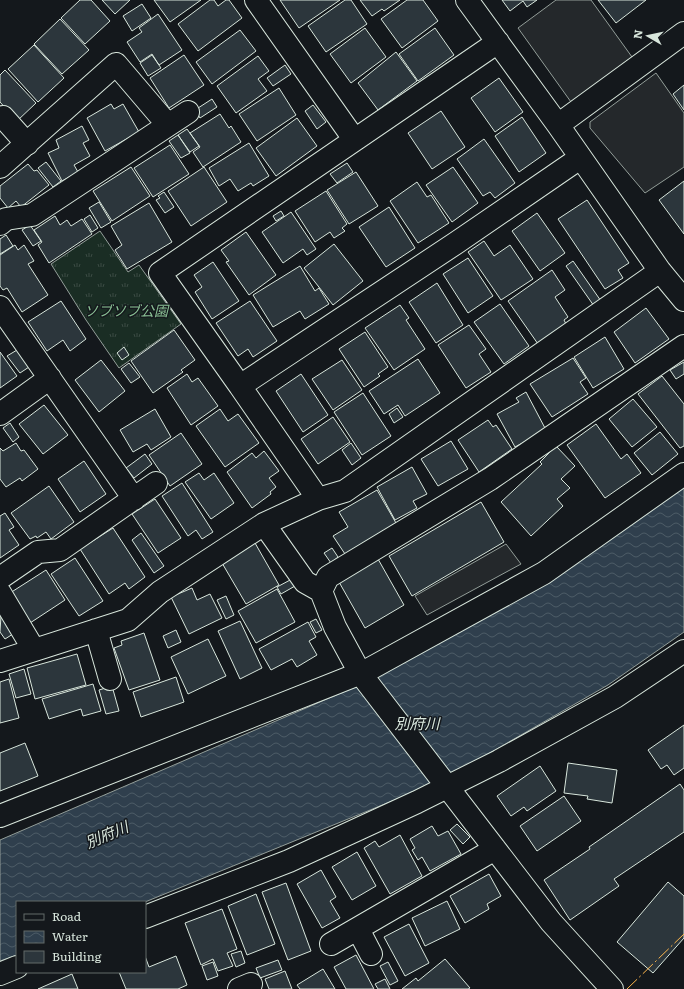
<svg xmlns="http://www.w3.org/2000/svg" width="684" height="989" font-family="Literata,'Noto Sans JP',serif">
<style>
.grass{fill:url(#grass-tufts);stroke:#939e99}
.parking{fill:#24282b;stroke:#939e99}
.water{fill:url(#water-waves);stroke:#939e99}
.building{fill:#2c363c;stroke:#d8e6dc}
.lines{fill:none;stroke-linecap:round;stroke-linejoin:round}
.minor-casing{stroke:#d8e6dc;stroke-width:24}
.minor{stroke:#14181c;stroke-width:22}
.power{stroke:#ffb74d;stroke-width:1;stroke-dasharray:14 3 2 3;stroke-linecap:butt}
.labels{text-anchor:middle;stroke-width:3;stroke-linejoin:round;paint-order:stroke}
.park-label{font-size:14px;font-style:italic;fill:#8ac095;stroke:#14181c}
.water-label{font-size:15px;font-style:italic;fill:#d8e6dc;stroke:#14181c}
</style>
<defs>
<pattern id="grass-tufts" width="24" height="20" patternUnits="userSpaceOnUse"><rect width="24" height="20" fill="#1a2d24"/><path d="M3 7l-1-3M5 7V3M7 7l1-3M15 17l-1-3M17 17v-4M19 17l1-3" fill="none" stroke="#3b4b43"/></pattern>
<pattern id="water-waves" width="16" height="10" patternUnits="userSpaceOnUse"><rect width="16" height="10" fill="#2f3f4d"/><path d="M0 5q4-4 8 0t8 0" fill="none" stroke="#4c5b66"/></pattern>
</defs>
<rect width="100%" height="100%" fill="#14181c"/>
<path class="grass" d="M100,231l28,41 11,-7 42,59 -62,44 -33,-48 -35,-56z"/>
<path class="parking" d="M556,0h35l41,57 -61,45 -53,-74z
M656,73l28,40v54l-39,26 -55,-65v-6z
M506,544l15,20 -94,51 -12,-19z"/>
<path class="water" d="M684,477v155l-76,53 -167,96 -296,121h-128v53l-17,6v-121l371,-160z"/>
<path class="building" d="M80,0h11l19,21 -25,23 -24,-26z
M102,0h28l-15,14z
M154,0h47l-31,22z
M210,0h4l4,6 8,-6h3l13,18 -44,33 -20,-27z
M280,0h60l-41,28z
M345,0h6l16,24 -41,28 -18,-26z
M360,0h40l-16,11 -2,-2 -10,7z
M407,0h16l15,21 -36,27 -21,-29z
M502,0h35l-10,7 -4,-6 -13,10z
M598,0h48l-30,23z
M142,4l9,14 -19,13 -9,-15z
M158,14l24,36 -23,15 -7,-11 -12,8 -13,-20 15,-10 -3,-4z
M60,19l29,31 -27,24 -28,-30z
M365,28l21,29 -35,26 -21,-29z
M435,28l19,27 -36,26 -19,-27z
M240,30l16,21 -44,33 -16,-22z
M34,45l30,33 -26,24 -30,-33z
M396,52l21,29 -39,29 -20,-27z
M152,55l9,13 -13,8 -8,-13z
M184,55l20,30 -35,23 -19,-30z
M258,56l11,15 -11,8 9,12 -31,22 -19,-27z
M285,65l6,9 -18,12 -6,-8z
M5,70l31,33 -19,18 -17,-19v-27z
M499,78l24,34 -28,20 -24,-34z
M684,85v25l-11,-16z
M279,88l17,27 -39,26 -18,-27z
M212,99l5,8 -17,11 -5,-8z
M111,104l3,5 9,-5 16,28 -34,19 -18,-33z
M313,105l13,17 -9,7 -12,-18z
M441,111l24,36 -33,22 -24,-36z
M220,114l9,14 2,-2 10,16 -38,25 -10,-15 7,-5 -10,-14z
M522,117l24,36 -27,19 -24,-36z
M297,118l20,28 -41,30 -20,-28z
M82,126l7,14 -6,3 7,13 -16,9 4,7 -16,9 -14,-28 11,-5 -3,-8z
M187,129l12,17 -9,6 -12,-17z
M178,135l12,18 -9,5 -12,-17z
M484,139l31,44 -20,15 -5,-6 -7,4 -26,-37z
M249,143l20,33 -16,10 -2,-3 -13,8 -8,-12 -11,7 -10,-18z
M170,145l19,29 -36,23 -19,-29z
M46,162l15,19 -8,6 -15,-19z
M347,163l6,9 -16,11 -7,-9z
M28,164l6,7 3,-1 12,15 -28,22 -5,-6 -8,7 -8,-10v-12z
M131,167l19,29 -38,25 -19,-30z
M204,167l23,35 -36,24 -23,-35z
M453,167l25,36 -26,19 -26,-37z
M356,172l22,34 -29,18 -22,-34z
M684,181v53l-25,-34z
M417,182l10,15 4,-2 18,28 -31,20 -28,-42z
M326,191l21,33 -5,4 3,3 -11,7 -4,-6 -15,10 -20,-31z
M164,192l10,15 -9,6 -9,-13 4,-2 -2,-2z
M587,200l42,63 -11,7 5,8 -18,11 -47,-70z
M99,202l12,20 -10,6 -12,-20z
M149,203l23,39 -45,27 -12,-19 7,-5 -11,-19z
M389,207l26,41 -29,19 -27,-40z
M281,211l3,5 -8,5 -3,-5z
M291,212l25,37 -9,6 -4,-6 -20,14 -21,-31z
M537,213l28,40 -25,18 -28,-40z
M90,215l8,13 -6,4 -8,-13z
M55,216l5,9 7,-5 4,6 11,-7 10,15 -43,29 -11,-18 4,-3 -8,-12z
M30,225l11,16 -8,5 -11,-16z
M246,232l30,43 -27,20 -23,-33 3,-1 -8,-11z
M6,235l7,11 -13,8v-15z
M484,241l10,15 16,-11 23,34 -32,21 -33,-48z
M334,244l29,37 -30,24 -29,-37z
M15,245l3,5 6,-5 10,16 -6,3 20,31 -26,17 -15,-24 -4,2 -3,-4v-31z
M468,258l25,38 -25,17 -25,-39z
M573,261l28,40 -7,5 -28,-40z
M213,262l26,39 -27,18 -17,-27 7,-5 -8,-12z
M300,266l15,25 4,-3 10,16 -24,15 -5,-8 -27,16 -20,-32z
M552,270l13,20 -10,7 13,20 -4,3 2,4 -28,20 -30,-43z
M437,283l26,42 -27,18 -27,-41z
M61,301l25,38 -16,12 -7,-11 -16,11 -19,-29z
M250,301l27,40 -24,16 -5,-8 -10,7 -22,-33z
M500,304l29,42 -25,18 -30,-42z
M400,305l9,13 -3,2 19,29 -31,21 -29,-42z
M646,308l23,31 -34,24 -21,-31z
M469,325l17,24 -7,5 12,18 -25,16 -28,-43z
M174,330l21,30 -14,10 2,2 -30,21 -22,-32z
M365,332l23,35 -10,7 2,2 -16,11 -25,-38z
M605,337l19,32 -31,19 -19,-31z
M124,347l5,8 -7,5 -5,-7z
M17,350l12,17 -9,6 -13,-17z
M0,352l17,24 -17,12z
M573,358l13,20 -6,4 8,12 -36,23 -22,-33z
M418,359l22,34 -35,23 -7,-11 -14,9 -15,-23z
M101,360l24,31 -26,21 -24,-32z
M342,360l20,30 -29,20 -21,-31z
M684,362v12l-8,5 -6,-9z
M129,363l11,14 -9,6 -10,-14z
M187,374l5,8 6,-4 20,28 -27,19 -24,-37z
M301,374l27,41 -25,17 -27,-41z
M662,376l22,28v42l-4,2 -42,-54z
M526,392l20,38 -31,17 -18,-33 22,-12 -3,-4z
M363,393l28,43 -29,19 -28,-43z
M633,399l24,28 -25,20 -23,-28z
M44,405l24,30 -25,19 -24,-30z
M397,408l6,9 -9,6 -5,-9z
M155,409l16,28 -20,13 -4,-6 -14,8 -13,-22z
M220,409l8,12 10,-7 21,29 -34,24 -29,-41z
M333,417l17,25 -32,22 -17,-25z
M488,420l5,7 3,-2 16,24 -33,23 -21,-32z
M10,423l9,14 -6,5 -10,-14z
M596,424l25,35 6,-5 14,19 -36,25 -38,-53z
M660,432l18,22 -26,21 -18,-22z
M181,433l21,31 -32,22 -21,-31z
M451,441l17,28 -30,17 -17,-27z
M16,443l5,8 3,-1 14,19 -16,12 -2,-3 -14,9 -6,-8v-31l3,3z
M351,443l10,15 -9,7 -10,-15z
M556,446l19,20 -14,13 9,9 -13,11 6,7 -32,30 -30,-34 41,-38 -2,-2z
M264,451l15,20 -10,7 7,9 -6,5 1,2 -19,14 -25,-36 25,-19 4,5z
M145,454l7,10 -18,14 -8,-10z
M84,461l22,33 -26,18 -22,-33z
M412,467l15,27 -14,7 4,7 -22,12 -18,-33z
M199,473l5,7 10,-7 20,30 -23,16 -26,-37z
M182,483l31,49 -11,7 -6,-9 -8,6 -26,-40z
M49,486l25,36 -23,17 -5,-7 -9,6 -1,-2 -6,3 -19,-26z
M377,490l19,33 -51,31 -12,-18 15,-9 -9,-15z
M155,499l26,39 -23,15 -26,-39z
M481,502l23,40 -92,54 -23,-40z
M5,513l9,14 -5,3 10,15 -19,13v-42z
M113,528l32,49 -16,12 -4,-6 -16,11 -29,-45z
M141,533l23,33 -10,7 -22,-33z
M255,543l24,42 -33,19 -24,-41z
M332,548l6,9 -7,6 -7,-10z
M75,558l28,43 -24,15 -28,-42z
M378,559l26,46 -39,23 -26,-46z
M46,570l19,30 -35,23 -20,-30z
M292,579l3,7 -14,8 -4,-7z
M192,588l5,12 13,-6 12,24 -33,16 -18,-37z
M277,589l18,33 -39,21 -18,-32z
M226,596l8,19 -8,4 -9,-19z
M1,615l12,19 -8,5 -5,-7z
M316,619l6,11 -6,3 -6,-11z
M240,621l22,47 -22,11 -22,-48z
M308,622l8,15 -7,4 8,14 -20,12 -5,-8 -21,11 -12,-21z
M176,630l5,12 -13,6 -5,-12z
M144,633l16,47 -31,10 -15,-42 8,-3 -1,-4z
M208,639l18,37 -38,18 -17,-37z
M77,654l9,31 -51,14 -8,-31z
M24,669l7,25 -15,4 -7,-24z
M176,677l8,25 -43,15 -8,-25z
M9,679l10,39 -19,5v-41z
M93,684l8,27 -18,5 -2,-7 -32,10 -7,-20z
M112,686l7,25 -13,3 -7,-24z
M684,725v43l-10,7 -7,-10 -6,4 -13,-19z
M25,743l13,33 -38,15v-38z
M568,763l49,7 -5,33 -25,-4 1,-3 -24,-3z
M540,766l16,25 -29,20 -3,-4 -13,9 -14,-20z
M680,784l4,6v42l-70,47 5,7 -49,34 -26,-40 46,-31 -1,-2z
M564,796l17,25 -44,30 -17,-25z
M457,824l13,13 -7,7 -13,-14z
M432,826l6,10 10,-5 13,23 -31,17 -8,-14 -4,3 -6,-10 3,-2 -5,-9z
M400,835l22,41 -32,18 -26,-46 11,-7 4,6z
M357,852l19,34 -24,14 -20,-33z
M321,870l15,27 -6,4 10,17 -18,10 -25,-44z
M489,874l12,22 -14,8 2,5 -24,14 -15,-27z
M668,882l16,14v42l-31,35 -36,-31z
M286,883l25,68 -23,9 -26,-68z
M256,894l19,50 -28,11 -19,-49z
M447,901l13,28 -35,17 -13,-28z
M222,909l15,40 -10,4 6,13 -15,5 -5,-12 -12,6 -16,-42z
M409,924l20,39 -24,13 -21,-39z
M241,951l4,12 -9,4 -5,-13z
M356,955l18,34h-28l-12,-22z
M145,956l4,11 27,-11 11,29 -9,4h-52l-7,-17h26z
M445,959l25,29 -2,1h-66l14,-11 2,3z
M278,960l4,10 -22,8 -4,-10z
M213,962l5,14 -11,4 -5,-14z
M388,962l10,19 -8,4 -10,-19z
M323,969l12,20h-35l-3,-4z
M285,971l7,18h-23l-4,-10z
M72,974l6,15h-40z
M385,979l5,10h-12l-3,-5z"/>
<g class="lines">
<defs>
<path id="minor" d="M256,0l98,139
M467,0l91,125 102,146 24,29
M3,117l24,27
M558,125l126,-92
M0,167l116,-103 52,61
M0,224l6,-5 26,-4 156,-103
M0,307l134,192
M240,386l-80,-113 338,-231
M0,414l50,-36
M318,499l-78,-113 216,-143 124,-85
M0,578l38,-26 22,-2 96,-67
M321,591l7,-14 162,-98 194,-133
M0,593l34,57
M96,630l14,49
M0,661l128,-41 32,-28 104,-68
M0,816l366,-145 178,-98 140,-99
M145,917l144,-56 128,-59 82,-41 116,-64 69,-46
M358,929l13,25
M331,944l164,-95
M0,974l17,-7
M239,989l12,-5
M612,989l-61,-67 -191,-249 -25,-46 -14,-36 -16,-9 -41,-58 54,-25 27,-8 315,-220"/>
</defs>
<use href="#minor" class="minor-casing"/>
<use href="#minor" class="minor"/>
<path class="power" d="M627,989l57,-55"/>
</g>
<g class="labels">
<g class="park-label">
<text x="126" y="316">ソブソブ公園</text>
</g>
<g class="water-label">
<text x="417" y="729">別府川</text>
<text transform="translate(107 835) rotate(-23)" y="5">別府川</text>
</g>
</g>
<rect x="16" y="901" width="130" height="72" fill="#14181c" stroke="#626a69"/>
<rect x="24" y="914" width="20" height="6" fill="#14181c" stroke="#626a69"/>
<text x="52" y="921" font-size="12" fill="#d8e6dc">Road</text>
<rect x="24" y="931" width="20" height="12" fill="url(#water-waves)" stroke="#626a69"/>
<text x="52" y="941" font-size="12" fill="#d8e6dc">Water</text>
<rect x="24" y="951" width="20" height="12" fill="#2c363c" stroke="#626a69"/>
<text x="52" y="961" font-size="12" fill="#d8e6dc">Building</text>
<g transform="translate(648 36) rotate(279)" stroke="#14181c" stroke-width="3" paint-order="stroke">
<path d="M0-3L7 15L0 10L-7 15Z" fill="#d8e6dc"/>
<text y="-6" font-size="11" font-weight="bold" text-anchor="middle" fill="#d8e6dc">N</text>
</g>
</svg>
